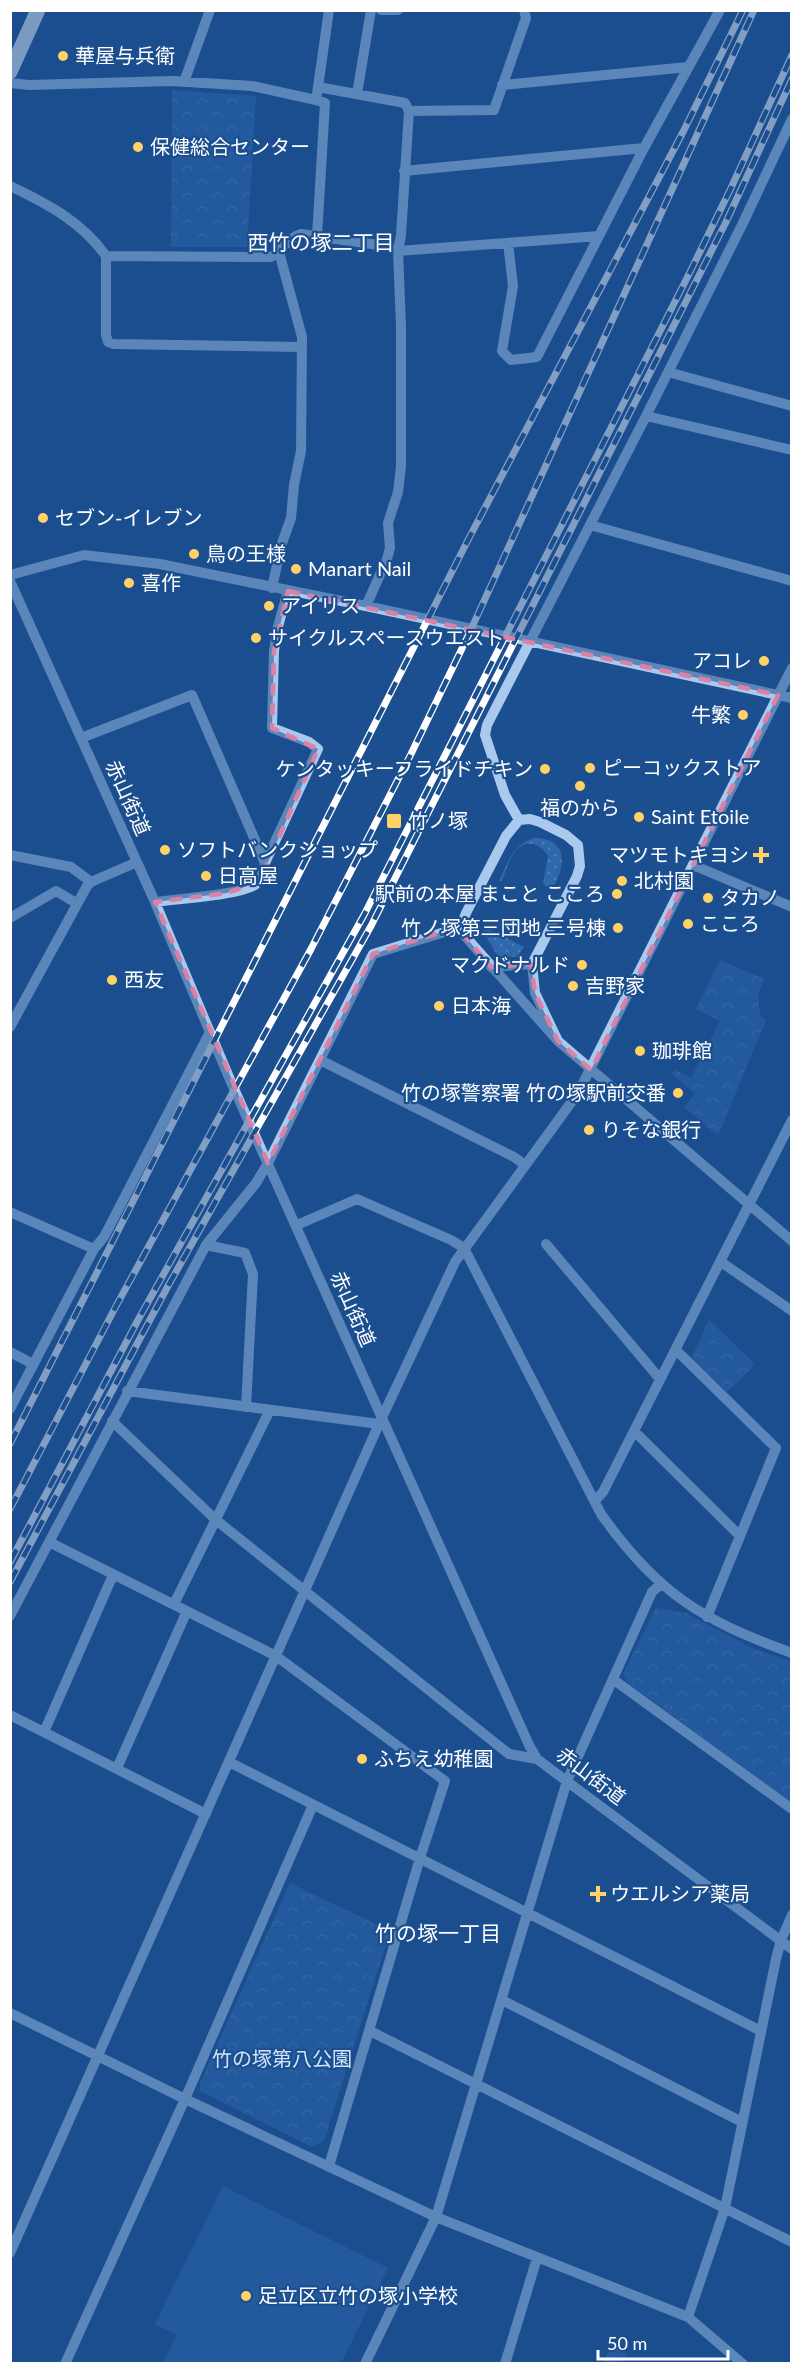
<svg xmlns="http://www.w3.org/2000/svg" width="802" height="2374" font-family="Lato,'Noto Sans JP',sans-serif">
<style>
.grass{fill:url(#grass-dots)}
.cemetery{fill:url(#cemetery-stones)}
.park{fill:url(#park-crowns)}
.pitch{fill:#2e69ad}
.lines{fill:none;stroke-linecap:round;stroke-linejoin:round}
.minor{stroke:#a9c9ee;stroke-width:10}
.major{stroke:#f0f6ff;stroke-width:15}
.rail-casing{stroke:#fff;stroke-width:7}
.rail{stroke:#1b4f8f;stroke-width:4.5;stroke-dasharray:14;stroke-linecap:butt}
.marked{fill:none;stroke:#dd80a5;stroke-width:4.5;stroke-dasharray:12 8;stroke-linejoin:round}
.poi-dot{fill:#ffd166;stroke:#1b4f8f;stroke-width:2}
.labels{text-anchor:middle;stroke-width:4.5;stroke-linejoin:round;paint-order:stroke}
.poi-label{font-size:20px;fill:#fff;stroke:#1b4f8f;text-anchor:start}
.street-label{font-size:20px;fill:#fff;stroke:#1b4f8f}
.park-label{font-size:20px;fill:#cfe3fa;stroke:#1b4f8f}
.neighbourhood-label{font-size:21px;fill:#fff;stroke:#1b4f8f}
</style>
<defs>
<pattern id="grass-dots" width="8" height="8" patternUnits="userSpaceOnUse" patternTransform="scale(1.5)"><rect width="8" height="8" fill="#2e69ad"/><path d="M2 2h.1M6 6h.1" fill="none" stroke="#4d80b9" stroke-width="1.8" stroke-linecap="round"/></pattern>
<pattern id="cemetery-stones" width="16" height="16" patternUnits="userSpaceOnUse" patternTransform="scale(1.5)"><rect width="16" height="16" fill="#2e69ad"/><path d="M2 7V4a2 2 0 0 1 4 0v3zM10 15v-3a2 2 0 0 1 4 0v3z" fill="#4d80b9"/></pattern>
<pattern id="park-crowns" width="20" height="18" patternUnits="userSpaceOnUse" patternTransform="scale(1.5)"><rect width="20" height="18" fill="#2e69ad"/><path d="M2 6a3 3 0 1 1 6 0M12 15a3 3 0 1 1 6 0" fill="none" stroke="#4d80b9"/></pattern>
</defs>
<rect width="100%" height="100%" fill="#1b4f8f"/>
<path class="grass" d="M534,838c35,0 32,29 18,51l-9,-5 5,-28c-6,-11 -21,-18 -32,-6 -7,8 -10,21 -14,31h-3c9,-19 13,-36 35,-43z
M485,927l39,20 -7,10 -19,-1 -15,-24z"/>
<path class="cemetery" d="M611,2345l16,9 -6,9h-17z"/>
<path class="park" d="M172,90l84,6 -9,151h-76z
M720,960l44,19 -6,16 2,21 6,4 -48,116 -34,-29 11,-13 -24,-21 4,-3 16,8 29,-57 -24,-12z
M709,1320l45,43 -2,5 -25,24 -33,-31 -1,-6z
M656,1608l30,5 66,35 39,14v140l-164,-120 -4,-8z
M290,1883l100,48 -66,210 -12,6 -112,-56v-8z"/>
<path class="pitch" d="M223,2186l165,82 -47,95h-178l14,-28 -22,-11z"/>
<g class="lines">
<path class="minor" d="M381,10h17
M184,82l26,-72
M10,83l19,2 143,-4 80,5 64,14 9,3 -8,133
M502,85l186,-18
M318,87l11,-77
M357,94l14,-84
M316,100l2,-13 87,16 4,8 -8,124 -3,16 3,75v140l-3,26 -10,31 2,25 -3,11 -21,47
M409,111l85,-1 32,-92 -2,-8
M404,171l240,-23
M10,186c38,18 72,36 96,70l165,1c13,-8 15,-18 30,-23l85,12 12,5 201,-15
M508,243l5,43 -11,65 9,9 26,-3 107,-209 76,-138
M106,256v79l2,7 6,2 188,3
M668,372l124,34
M646,416l146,34
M590,525l202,56
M10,575l74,-20 76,9 206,42 426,92
M10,581l145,321 76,180 298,663 8,14 255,190
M272,588l9,-42 10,-28 3,-33 7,-34 1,-114 -23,-85
M81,738l111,-43 73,168
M519,820l-14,-25 -20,-60 2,-10 159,-309 96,-191 50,-106
M10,855l61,12 20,15
M693,865l99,42
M155,902c20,-3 89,-7 101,-18 6,-5 7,-14 9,-21l53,-114 -9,-7 -37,-14 2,-77 3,-21 11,-39
M10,918l46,-27 20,12
M491,967l41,-3
M10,1027l77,-141 4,-4 46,-20
M558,1041l-23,-48 -3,-29 45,-88 3,-10 -2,-21 -12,-10 -26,-13 -10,-3 -11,1 -13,16 -40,77 -5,14 3,8 94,106 234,200
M320,1060l194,97 11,8
M10,1212l84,37
M297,1225l60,-26 94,41 13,8 137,266c56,79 100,106 191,139
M546,1244l114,135
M206,1245l39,8 8,21 -7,133
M721,1262l71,49
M676,1350l100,98 -69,169
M10,1352l23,12
M127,1391l252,33
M10,1409l84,-160 10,-12 106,-205
M112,1421l104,99 293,234 28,5
M634,1431l106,105
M595,1501l8,-9 189,-372
M49,1542l227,114 169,125 -25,77 -91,308
M174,1604l96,-194
M10,1616l196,-371 50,-62 12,-20 105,-209 88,-27
M614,1680l178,129
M10,1715l196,99
M44,1732l69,-157
M229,1762l532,269
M117,1768l70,-157
M502,2000l240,122
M10,2013l175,86 251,118 252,100 55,47
M370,2031l422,211
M10,2253l369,-829 76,-162 123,-169 214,-425
M688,2317l37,-109 51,-249 5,-19 11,-25
M65,2364l120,-265 128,-294
M365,2364l71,-147 131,-436 85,-189 8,-7
M505,2364l32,-106"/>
<path class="major" d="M10,72l28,-62"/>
<defs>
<path id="rail" d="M10,1444l458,-904 215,-408 60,-122
M10,1509l105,-201 196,-359 100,-195 57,-118 286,-626
M10,1562l128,-242 226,-405 325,-641 42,-86 61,-133
M10,1582l158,-296 203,-360 355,-704 66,-143"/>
</defs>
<use href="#rail" class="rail-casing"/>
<use href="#rail" class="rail"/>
</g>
<path d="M0 0H802V2374H0ZM288,591l490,104 -187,375 -33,-29 -23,-48 -4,-29 -40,3 -33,-39 -26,7 -59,19 -105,209 -113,-261 72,-9 32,-11 59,-133 -46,-21 2,-77z" fill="#1b4f8f" fill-opacity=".55" fill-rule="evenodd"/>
<path class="marked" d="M288,591l490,104 -187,375 -33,-29 -23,-48 -4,-29 -40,3 -33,-39 -26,7 -59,19 -105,209 -113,-261 72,-9 32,-11 59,-133 -46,-21 2,-77z"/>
<g class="poi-dot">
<circle cx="63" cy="56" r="6"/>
<circle cx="138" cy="147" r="6"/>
<circle cx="43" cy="518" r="6"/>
<circle cx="194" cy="554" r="6"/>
<circle cx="296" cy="569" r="6"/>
<circle cx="129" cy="583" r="6"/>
<circle cx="269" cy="606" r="6"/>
<circle cx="256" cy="638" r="6"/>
<circle cx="764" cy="661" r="6"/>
<circle cx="743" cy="715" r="6"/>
<circle cx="590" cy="768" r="6"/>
<circle cx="545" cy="769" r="6"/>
<circle cx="580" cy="786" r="6"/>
<circle cx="639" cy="817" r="6"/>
<rect x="386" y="813" width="16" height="16" rx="3"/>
<circle cx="165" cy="850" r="6"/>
<path d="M758 846h6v6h6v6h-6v6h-6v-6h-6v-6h6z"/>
<circle cx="206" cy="876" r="6"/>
<circle cx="622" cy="881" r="6"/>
<circle cx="617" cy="894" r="6"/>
<circle cx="708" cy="898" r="6"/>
<circle cx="688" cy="924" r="6"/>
<circle cx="618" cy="928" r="6"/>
<circle cx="582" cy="965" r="6"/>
<circle cx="112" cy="980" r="6"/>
<circle cx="573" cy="986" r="6"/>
<circle cx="439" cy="1006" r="6"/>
<circle cx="640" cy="1051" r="6"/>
<circle cx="678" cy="1093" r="6"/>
<circle cx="589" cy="1130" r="6"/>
<circle cx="362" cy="1759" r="6"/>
<path d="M595 1885h6v6h6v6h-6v6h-6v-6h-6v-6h6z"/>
<circle cx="246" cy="2296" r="6"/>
</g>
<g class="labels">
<g class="poi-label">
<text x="75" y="63">華屋与兵衛</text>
<text x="150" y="154">保健総合センター</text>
<text x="55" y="525">セブン-イレブン</text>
<text x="206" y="561">鳥の王様</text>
<text x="308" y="576">Manart Nail</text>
<text x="141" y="590">喜作</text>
<text x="281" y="613">アイリス</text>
<text x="268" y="645">サイクルスペースウエスト</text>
<text x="752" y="668" text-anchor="end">アコレ</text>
<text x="731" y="722" text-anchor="end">牛繁</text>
<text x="602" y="775">ピーコックストア</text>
<text x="533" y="776" text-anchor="end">ケンタッキーフライドチキン</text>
<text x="580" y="815" text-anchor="middle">福のから</text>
<text x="651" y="824">Saint Etoile</text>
<text x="408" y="828">竹ノ塚</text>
<text x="177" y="857">ソフトバンクショップ</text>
<text x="749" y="862" text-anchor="end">マツモトキヨシ</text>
<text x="218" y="883">日高屋</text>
<text x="634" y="888">北村園</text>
<text x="605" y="901" text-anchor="end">駅前の本屋 まこと こころ</text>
<text x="720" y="905">タカノ</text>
<text x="700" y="931">こころ</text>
<text x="606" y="935" text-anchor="end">竹ノ塚第三団地 三号棟</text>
<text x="570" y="972" text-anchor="end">マクドナルド</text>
<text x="124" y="987">西友</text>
<text x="585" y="993">吉野家</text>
<text x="451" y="1013">日本海</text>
<text x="652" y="1058">珈琲館</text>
<text x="666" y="1100" text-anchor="end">竹の塚警察署 竹の塚駅前交番</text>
<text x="601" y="1137">りそな銀行</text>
<text x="374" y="1766">ふちえ幼稚園</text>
<text x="610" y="1901">ウエルシア薬局</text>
<text x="258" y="2303">足立区立竹の塚小学校</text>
</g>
<g class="street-label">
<text transform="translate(128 798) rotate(66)" y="7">赤山街道</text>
<text transform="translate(353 1309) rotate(66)" y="7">赤山街道</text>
<text transform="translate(591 1776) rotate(37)" y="7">赤山街道</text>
</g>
<g class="park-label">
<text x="282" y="2066">竹の塚第八公園</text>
</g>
<g class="neighbourhood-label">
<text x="321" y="250">西竹の塚二丁目</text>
<text x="438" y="1941">竹の塚一丁目</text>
</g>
</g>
<rect width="802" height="2374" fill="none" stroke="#ffffff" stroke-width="24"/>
<path d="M598 2350v9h130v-9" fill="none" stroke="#ffffff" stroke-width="3"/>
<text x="607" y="2350" font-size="18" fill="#ffffff" stroke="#1b4f8f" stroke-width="4.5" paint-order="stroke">50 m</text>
</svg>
